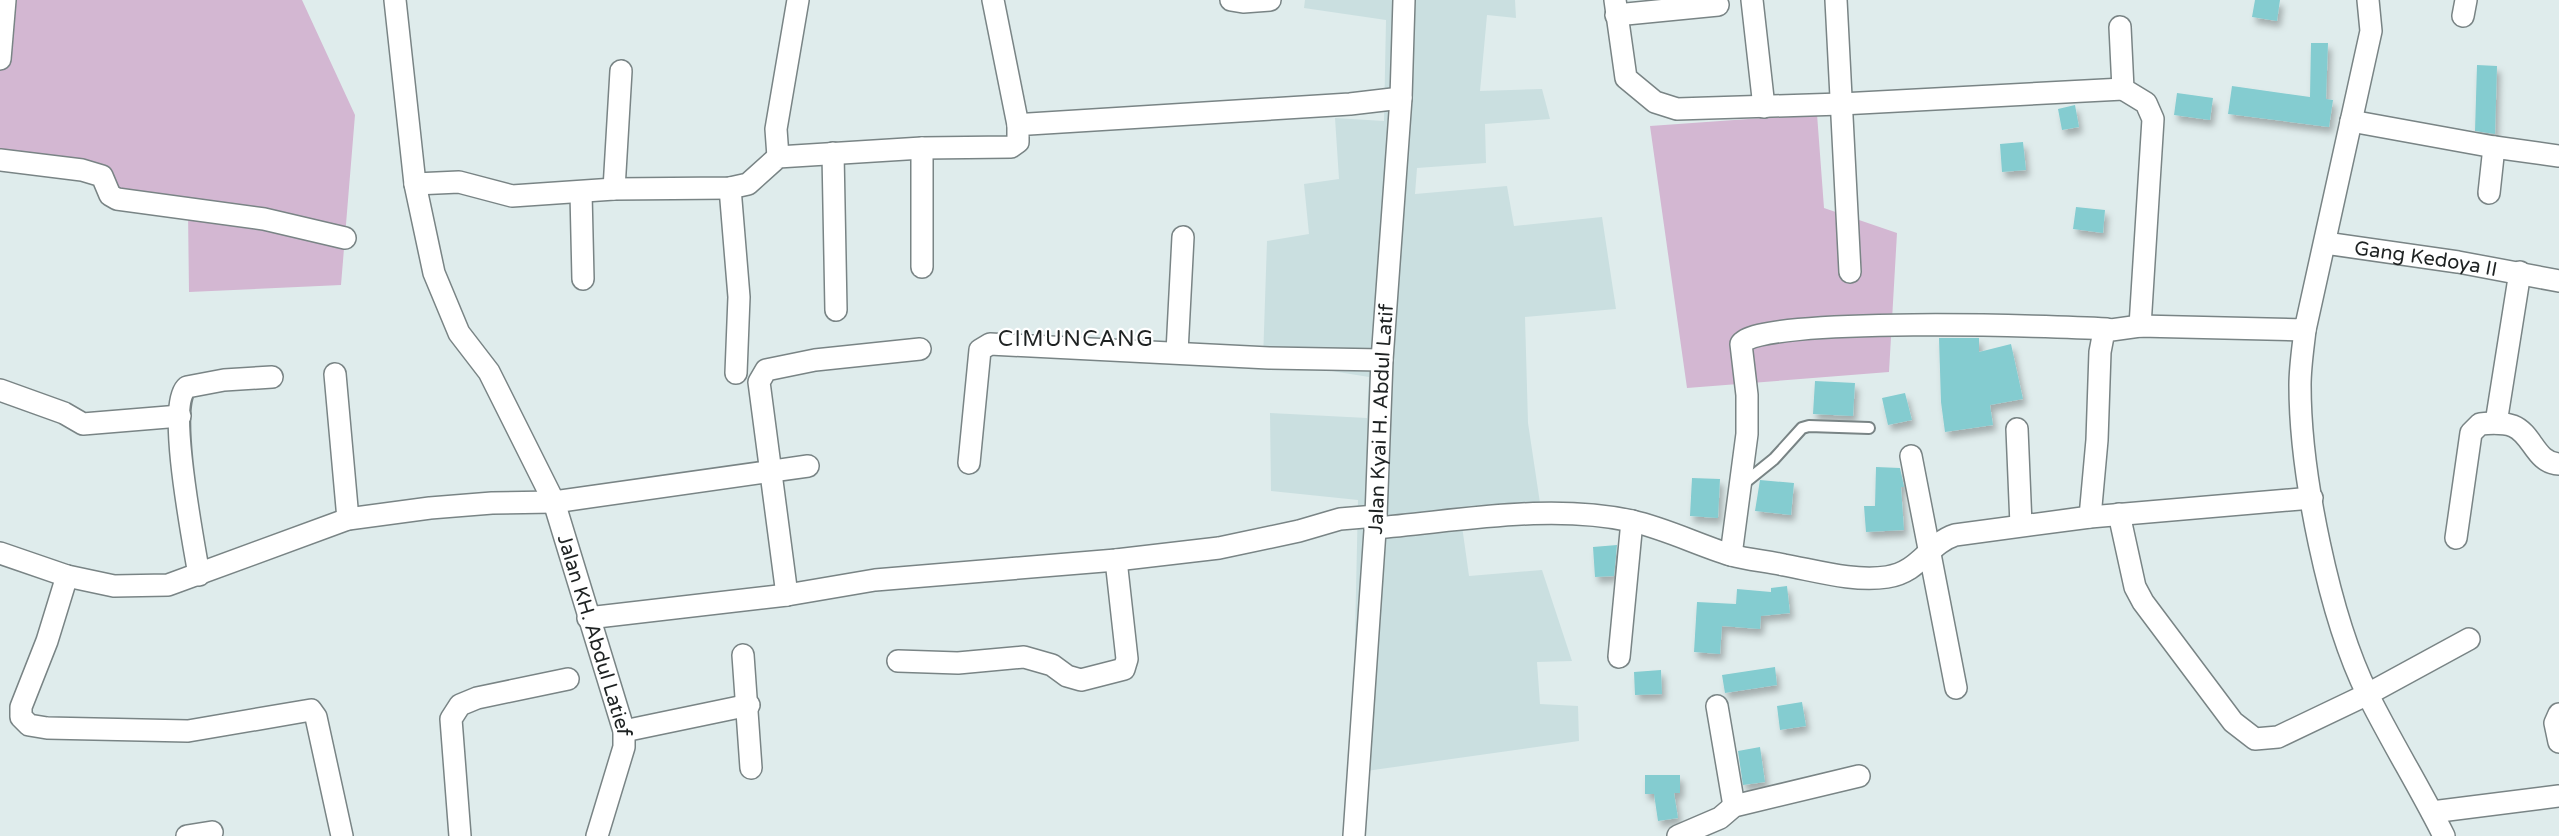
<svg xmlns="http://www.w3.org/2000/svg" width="2559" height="836" font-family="'Varela Round',sans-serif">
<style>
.built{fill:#cadfe0}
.green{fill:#d3b7d2}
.building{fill:#84ccd0;filter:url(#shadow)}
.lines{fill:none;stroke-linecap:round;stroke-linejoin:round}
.lane-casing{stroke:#798485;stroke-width:14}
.street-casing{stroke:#798485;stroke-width:24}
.lane{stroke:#fff;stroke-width:10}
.street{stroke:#fff;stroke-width:21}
.labels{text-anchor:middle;stroke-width:4.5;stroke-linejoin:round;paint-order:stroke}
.street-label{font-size:20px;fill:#1e2222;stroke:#fff}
.quarter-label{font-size:22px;letter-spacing:1.5px;fill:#1e2222;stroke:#fff}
</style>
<defs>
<filter id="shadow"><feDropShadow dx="3.5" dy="6" stdDeviation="3" flood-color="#0004"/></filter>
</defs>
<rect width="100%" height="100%" fill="#dfecec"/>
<path class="built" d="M1305,0h210l1,18 -29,-3 -7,76 62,-2 8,30 -65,5 1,39 -69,5 -2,26 92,-8 7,40 88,-9 14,92 -91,8 3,106 15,100 -81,3 7,50 73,-6 30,91 -35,1 3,42 38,2 1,35 -227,32 6,-273 -87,-9 -1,-78 97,5 2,-41 -106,-17 4,-119 42,-7 -5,-50 35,-5 -4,-61 49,3 2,-101 -82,-12z"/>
<path class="green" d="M6,0h296l53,115 -14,170 -152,7 -1,-81 -83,-12 5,-31 -110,-11v-110z
M1817,114l7,94 73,25 -8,139 -202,16 -37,-262z"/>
<path class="building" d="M2255,0h25l-3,21 -25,-4z
M2311,43h17l-2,56 7,1 -4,27 -101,-13 4,-28 78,11z
M2477,65l20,1 -2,68 -20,-3z
M2177,93l36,5 -3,22 -36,-5z
M2075,105l4,22 -17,3 -4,-21z
M2023,142l3,28 -24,2 -2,-28z
M2076,207l29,3 -2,23 -30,-4z
M1939,338h40v14l32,-8 12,55 -33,6 3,20 -48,7 -4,-30z
M1815,381l40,2 -2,33 -40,-2z
M1905,393l7,27 -24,5 -6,-27z
M1876,467l24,1 4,19h-3l3,43 -38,2 -2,-26h11z
M1692,478l28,1 -2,39 -28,-2z
M1760,480l34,3 -3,32 -36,-4z
M1617,545l-3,31 -19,1 -2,-30z
M1787,586l3,27 -29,3 -1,13 -38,-3 -2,28 -26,-2 3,-50 39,2 1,-15 34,3v-4z
M1775,667l2,18 -52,8 -3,-18z
M1661,670l1,24 -27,1 -1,-23z
M1802,702l4,24 -26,4 -3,-24z
M1760,747l5,35 -22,3 -5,-34z
M1645,775h35v18h-6l4,25 -20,3 -4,-27h-9z"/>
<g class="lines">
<defs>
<path id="lane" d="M1743,484l31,-25 28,-31 7,-2 60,2"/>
<g id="street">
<path id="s1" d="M395,0l20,184 19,89 25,60 30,39 65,130 70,229v16l-27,89"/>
<path d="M993,0l25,125"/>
<path d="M1231,0l12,2 27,-2"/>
<path d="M1615,0l11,78 29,24 22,7 164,-5 282,-15"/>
<path d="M1752,0l12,107"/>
<path d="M1836,0l14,272"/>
<path d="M1616,15l102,-10"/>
<path d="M2463,16l3,-16"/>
<path d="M2120,27l3,62 23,14 7,16 -13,207"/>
<path d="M0,59l5,-59"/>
<path d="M2351,121l143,26 65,9"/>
<path d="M833,153l3,157"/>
<path d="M778,157l-2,-28 22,-129"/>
<path d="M0,160l82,10 20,6 8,19 7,4 147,20 81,19"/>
<path d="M415,184l44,-2 53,14 102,-7 116,-1 18,-4 30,-27 144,-9 89,-1 7,-5v-17l11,-1 321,-20 51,-6"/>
<path d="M730,188l9,109 -3,76"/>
<path d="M614,189l7,-118"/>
<path d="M581,193l2,86"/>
<path d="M2489,193l5,-46"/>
<path id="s2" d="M2325,243l133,19 101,19"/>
<path d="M922,267v-119"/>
<path d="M2305,330c-2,18 -5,37 -5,55 0,88 29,232 68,310 24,48 52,93 76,141"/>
<path d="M1177,352l6,-115"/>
<path d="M335,374l13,145"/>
<path d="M0,390l64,23 19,11 97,-8"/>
<path d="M2496,423l24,-151"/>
<path d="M2017,429l4,96"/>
<path d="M1911,456l45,232"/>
<path d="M969,463l11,-113 10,-6 279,14 113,2"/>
<path d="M2119,514l16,73 8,15 90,120 22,17 23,-2 90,-43 101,-55"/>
<path d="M2090,517l7,-77 3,-88 4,-21 36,-5 165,4 66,-299 -3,-31"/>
<path d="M1375,528c84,-7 174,-25 257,-7 35,8 66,24 99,34 17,5 36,6 53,10 33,6 70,17 103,12 33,-5 41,-33 68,-42l135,-18 222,-19"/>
<path d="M2456,538l15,-105 9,-9c11,-1 23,-2 33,2 20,8 22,37 46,38"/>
<path d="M0,553l67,23 47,10 54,-1 180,-66 82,-11 62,-5 62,-1 254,-36"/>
<path d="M1731,555l16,-121v-39l-6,-51c16,-28 321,-18 366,-15"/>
<path d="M199,575c-5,-31 -33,-171 -12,-188l37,-7 48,-3"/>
<path d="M67,576l-20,65 -26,66v10l8,8 18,3 141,3 123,-21 5,7 26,119"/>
<path d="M787,595l-28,-213 7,-12 49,-10 105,-11"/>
<path d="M588,618l199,-23 88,-15 241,-20 103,-12 80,-17 41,-12 36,-3"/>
<path d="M743,655l8,113"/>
<path d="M1619,657l13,-136"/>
<path d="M898,661l60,2 66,-6 28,8 15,11 14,4 43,-11 3,-10 -11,-99"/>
<path d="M1717,706l17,100"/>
<path d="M2559,714l-4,9 4,19"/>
<path d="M624,731l125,-26"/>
<path d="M2432,812l127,-16"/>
<path d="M187,836l25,-4"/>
<path d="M460,836l-9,-117 9,-14 17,-7 91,-19"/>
<path id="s3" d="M1354,836l22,-320 6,-156 19,-262 3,-98"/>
<path d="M1678,836l42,-18 14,-12 125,-30"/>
</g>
</defs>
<use href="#lane" class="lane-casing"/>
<use href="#street" class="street-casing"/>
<use href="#lane" class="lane"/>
<use href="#street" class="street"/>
</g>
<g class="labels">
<g class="street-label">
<text dy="7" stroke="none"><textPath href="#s2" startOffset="102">Gang Kedoya II</textPath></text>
<text dy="7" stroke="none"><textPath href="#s3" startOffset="418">Jalan Kyai H. Abdul Latif</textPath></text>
<text dy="7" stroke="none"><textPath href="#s1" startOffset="675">Jalan KH. Abdul Latief</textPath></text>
</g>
<g class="quarter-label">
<text x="1076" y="346">CIMUNCANG</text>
</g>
</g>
</svg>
